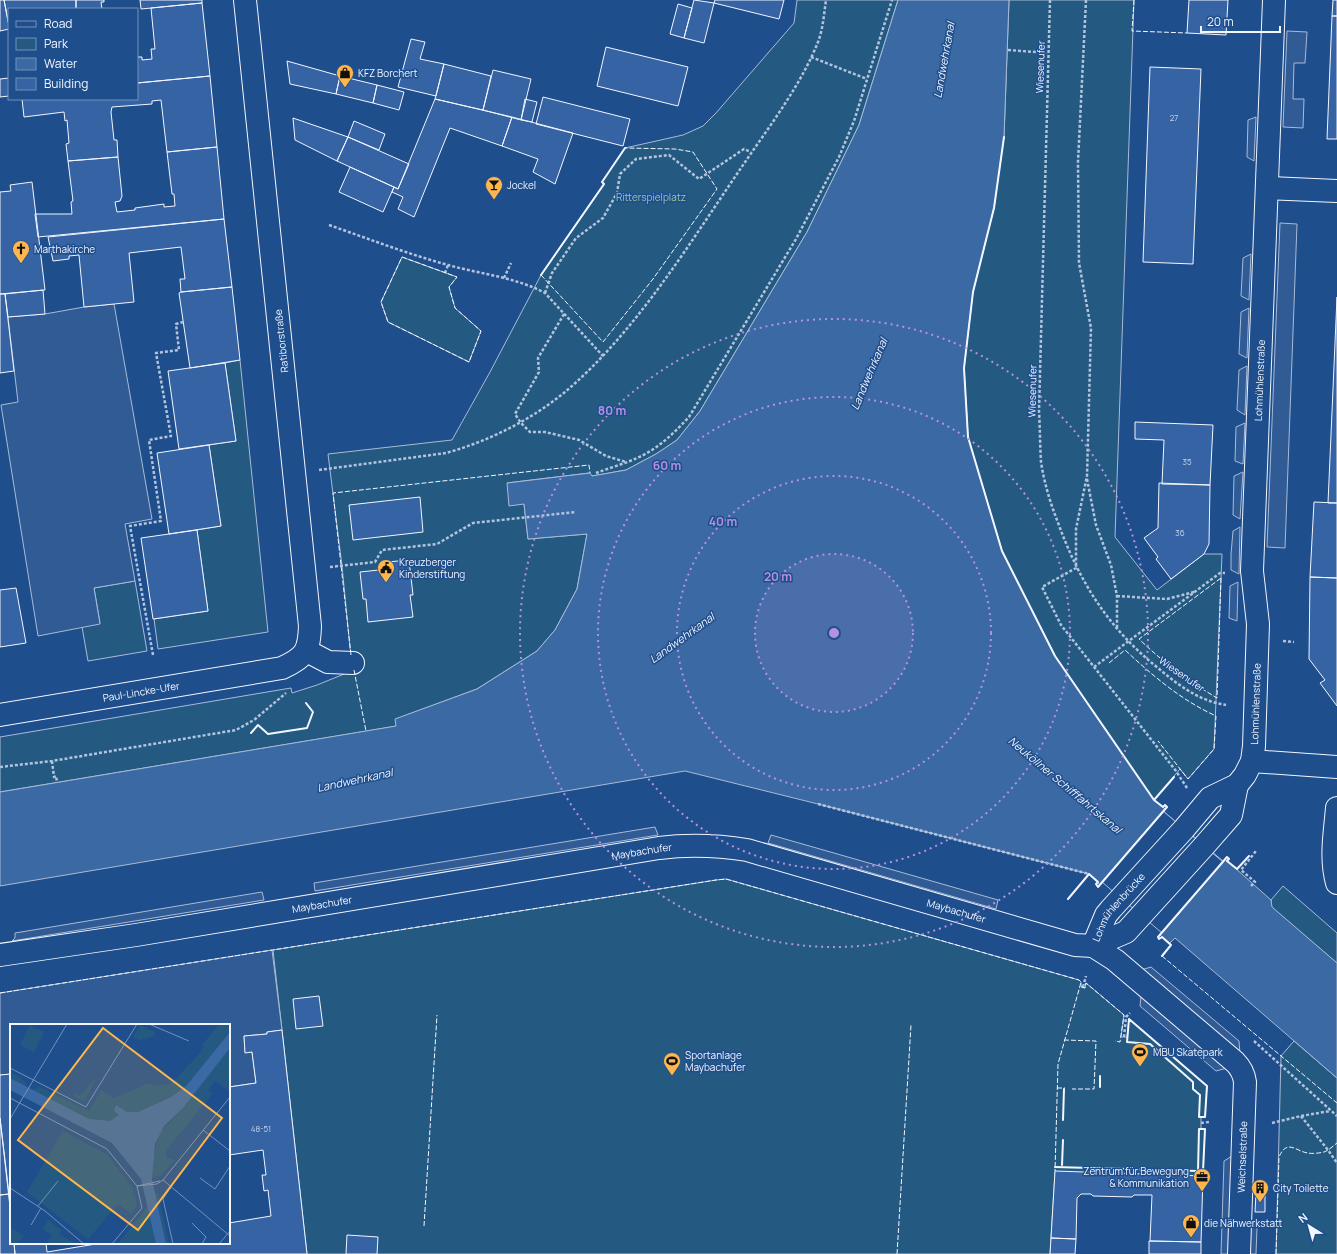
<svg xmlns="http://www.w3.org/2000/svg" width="1337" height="1254" font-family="Manrope,sans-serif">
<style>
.green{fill:#245a82;stroke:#a8bbd7}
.parking{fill:#305b95;stroke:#a8bbd7}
.water{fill:#3b69a3;stroke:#a8bbd7}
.pier{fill:#1f4e8c;stroke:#a8bbd7}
.building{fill:#3563a3;stroke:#f2f6ff}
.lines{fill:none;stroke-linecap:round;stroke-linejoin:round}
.minor-casing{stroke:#f2f6ff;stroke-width:24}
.path{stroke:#b3c4dc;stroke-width:2.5;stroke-dasharray:3 2;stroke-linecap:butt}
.minor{stroke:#1f4e8c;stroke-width:22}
.fence{stroke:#f2f6ff;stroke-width:1;stroke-dasharray:5 2;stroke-linecap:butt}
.wall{stroke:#f2f6ff;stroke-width:2}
.ring{fill:none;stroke:#b691df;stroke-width:2;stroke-dasharray:2 4}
.labels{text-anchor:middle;stroke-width:3;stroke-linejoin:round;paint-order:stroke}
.number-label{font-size:8px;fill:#c3d1e8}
.street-label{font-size:10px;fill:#f2f6ff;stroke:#1f4e8c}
.poi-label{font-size:10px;fill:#f2f6ff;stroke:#1f4e8c;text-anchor:start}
.park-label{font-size:10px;fill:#97c8a6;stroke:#1f4e8c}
.water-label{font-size:11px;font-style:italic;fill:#f2f6ff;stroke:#1f4e8c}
.inset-road{fill:none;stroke:#7391ba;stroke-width:1}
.view{fill:#ffb74d;fill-opacity:0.15;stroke:#ffb74d;stroke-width:2}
.inset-edge{fill:none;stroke:#f2f6ff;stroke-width:2}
.centre{fill:#b691df;stroke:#1f4e8c;stroke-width:2}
.ring-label{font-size:12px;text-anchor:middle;font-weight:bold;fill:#b691df;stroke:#1f4e8c;stroke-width:3;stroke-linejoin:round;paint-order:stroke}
</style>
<rect width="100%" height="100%" fill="#1f4e8c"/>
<path class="green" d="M797,0h101l-39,125 -52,107 -107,179 -23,29 -21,14 -30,16 -34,6 -3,-3 -82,10 17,21 4,35 59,-5 -10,55 -22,41 -18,21 -60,38 -81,30 1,7 -397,66v-55l285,-48 6,-1 1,5 25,-8 37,-15 -4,-22 -8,-82 -14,-112 124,-14 38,-68 51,-97 63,-90 -2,-3 23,-34 58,-13 20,-9 13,-13 78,-90z
M1009,0h125l-19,537 42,53 47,-36h18l-8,195 -26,30 -8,-10 -26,31 -99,-144 -53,-105 -34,-114 -4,-69 9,-76 21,-84 10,-71z
M402,257l55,20 -8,10 6,21 26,23 -12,31 -81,-40 -7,-20z
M240,360l28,272 -110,17 -4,-30 54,-8 -11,-81 24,-4 -12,-81 27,-4 -11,-78z
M135,581l12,70 -59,10 -6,-34 18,-4 -6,-35z
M726,879l353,101 2,2v4l4,2 1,-5 38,32 -3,22h6l2,-18 78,67 -2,31h-4v12h4l-2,47 -148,-4 -5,82h-743l-34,-304 443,-70z
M1283,886l54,47v30l-66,-56v-7z
M1294,1041l43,37v176h-61l5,-198z"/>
<path class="parking" d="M1287,31l20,1 -2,31h-11l-1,36h11l-1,29 -20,-1z
M1256,117l-2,44 -7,-4 1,-37z
M1280,223l17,1 -12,324 -18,-1z
M1251,254l-2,46 -8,-4 2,-38z
M114,304l38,215 -27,5 10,57 -41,7 6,36 -62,12 -37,-231 17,-3 -10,-85 37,-3 39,-7z
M1249,308l-2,50 -8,-4 2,-42z
M1247,366l-2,49 -8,-5 2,-40z
M1245,423l-2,41 -8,-3 1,-34z
M1243,472l-3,47 -7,-4 1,-39z
M1240,527l-1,47 -8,-4v-16l2,-23z
M1238,582l-1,39 -8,-3 1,-32z
M655,827l3,8 -343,56 -1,-8z
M771,835l227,65 -2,9 -228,-66z
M262,892l2,8 -252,41 3,-3v-5z
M272,950l10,80 -15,2v2l-23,2 1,16h7l4,31 -27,4v-62h-218v49l-11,1v-82z
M1151,967l88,74 1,13 -99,-84z
M1141,996l86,72 -11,3 -76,-65z
M1232,1156l-2,98h-9l3,-93z
M1249,1223l8,4 -1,27h-10z"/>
<path class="water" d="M898,0h111l-5,137 -10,71 -21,84 -9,76 4,69 34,114 53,105 99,144 11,9 -2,2 60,50 2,-2 46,41 1,7 65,56v115l-162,-140 -6,6 -9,-9 2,-3 -59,-50 -3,3 -11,-11 -271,-70 -133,-33 -685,115v-94l396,-66 -1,-7 82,-30 60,-38 18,-21 22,-41 10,-55 -59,5 -4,-35 -15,2 -2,-23 83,-10 2,3 34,-6 30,-16 21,-14 23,-29 107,-179 52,-107z"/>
<path class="pier" d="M1163,811l60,51 -61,71 -60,-51z"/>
<path class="building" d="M0,0h4l5,26v3l-9,2z
M4,0h72v9h-67v17z
M76,0h28v2h-3l1,7h-26z
M140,0h62v3l-61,6z
M694,0l20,3 -10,40 -20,-5z
M715,0h69l-5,19 -65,-16z
M1189,0h39l-2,35 -39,-2z
M1333,0h4v16h-5z
M202,3l8,73 -73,7v-26h5v3l10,-1 -1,-10h4l-4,-41z
M678,4l14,4 -8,30 -14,-4z
M1332,16h5v123h-10z
M411,39l14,3 -5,17 24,5 -8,32 -38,-9z
M606,47l82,20 -10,39 -81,-20z
M287,61l53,15 -4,18 -46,-10z
M444,64l47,12 -8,34 -48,-11z
M1150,67l51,2 -8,195 -50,-2z
M493,70l38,9 -10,41 -38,-10z
M210,76l7,71 -50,5 -6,-52 -9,1v3l-40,3 -1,5 3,28h3l1,17 -50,4 -2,-17 3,-1 -2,-23 -2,1 -1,-9 -40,5 -2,-18h115v-16z
M340,76l37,9 -4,18 -37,-9z
M9,78v18l-9,1v-18z
M377,85l27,7 -5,18 -26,-7z
M543,97l87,22 -7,27 -87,-22z
M435,99l77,18 -10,29 -52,-18 -36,89 -16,-8 5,-12 -11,-5 2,-5 4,2z
M525,99l12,3 -5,20 -11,-2z
M512,117l61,16 -18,51 -22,-12 5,-13 -36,-13z
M293,118l55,19 -11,24 -42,-21z
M354,121l31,13 -6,16 -31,-13z
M348,137l61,27 -11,25 -61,-28z
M217,147l7,72 -186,18 -3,-23h37l-1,-12 2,-1 -5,-40 50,-4 4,39 -2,5 -5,1 2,10 18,-2v-2l29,-4v3l11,-1 -1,-12h-2l-5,-42z
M350,167l44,20 -11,25 -44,-20z
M32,182l13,108 -45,4v-102l11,-1 -1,-6z
M224,219l8,68 -51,5 -1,-13h5l-4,-32 -52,6 5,49 -50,5 -5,-52 -10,1v3l-16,2 -5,-24z
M232,287l8,73 -50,8 -11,-75 2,-1z
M43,290l2,24 -37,3 -3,-23z
M0,294h5l9,77 -14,2z
M1337,297v206h-9z
M225,363l11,78 -57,8 -11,-78z
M1135,422l78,3 -3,60 -48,-1 2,-44 -29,-1z
M209,445l12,81 -52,8 -12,-81z
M1159,483l51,2 -1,59 -5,10 -33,25 -15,-20 2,-2 -14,-19 14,-10z
M420,497l3,35 -70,8 -4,-35z
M1314,502l23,1v75l-27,-1z
M197,530l11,81 -55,8 -12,-81z
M409,560l4,35h-3l3,22 -45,5 -2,-23h-3l-3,-27 28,-3 -1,-7z
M1310,577l27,1v128l-17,-23 5,-3 -16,-21z
M16,588l10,55 -26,4v-57z
M319,996l4,30 -27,3 -3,-30z
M282,1030l25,224h-292l-1,-11h32l1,9 55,-9h127v-20l42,-7 -3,-26 -4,1 -2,-16h4l-3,-25 -34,5v-68l27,-4 -4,-31 -7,1 -1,-17 23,-2v-2z
M11,1074v142l-11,-98v-43z
M0,1118l9,76 -9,1z
M1055,1171l148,5 -2,66 -51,-1 2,-46h-18l-2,2 -39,-1 -2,-2h-10l-4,4 -1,41 -25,-1z
M1256,1193l9,1v18h-10z
M9,1194l2,22v27h3l1,11h-15v-59z
M347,1235l31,2 -1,17h-31z
M1051,1238l25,1 -1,15h-25z
M1149,1241l52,1v12h-52z"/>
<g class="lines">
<defs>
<g id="minor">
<path d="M1267,188l70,3"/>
<path d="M307,651l21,11 25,1"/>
<path id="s1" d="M0,715l282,-47c24,-11 27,-17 28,-42l-65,-626"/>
<path d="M1252,761l85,6"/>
<path d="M1337,808c-2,24 -7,50 0,75"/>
<path id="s2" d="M1093,946l13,-31 5,-6 73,-80 26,-31 27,-13 8,-10 7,-14 2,-15 4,-122 -6,-53 22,-571"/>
<path d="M1093,946l33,-14 78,-86 27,-31 6,-30"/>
<path id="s3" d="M0,955l136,-20 523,-87c31,-4 57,-3 88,2l328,95 18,1 22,14 120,102c6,6 9,12 10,20l-6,172"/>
</g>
</defs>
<use href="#minor" class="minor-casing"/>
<path class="path" d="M1050,0l-11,411c1,17 1,34 2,51 3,20 9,40 16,58 22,61 50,107 101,148 20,17 41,33 68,37
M1086,0l-8,162 1,101 12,65 -4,148 -11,53v39l-34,19 19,38 115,146 11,17
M1008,50l40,3
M811,57l56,22
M329,225c40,14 79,29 119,40 32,9 67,12 97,28l58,63
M445,273l3,-8
M504,278l7,-15
M545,293l7,-20 24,-35 27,-20 14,-25 3,-19 16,-15 33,-4 30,24 45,-30 7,3
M564,314l-26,44 1,14 -24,42 6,9 9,9h15l34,8 27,16 20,6
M319,470l127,-17c43,-12 85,-33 119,-61 71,-60 124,-148 176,-224 27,-40 59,-81 77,-126 5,-13 6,-28 8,-42
M596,473c13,-5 28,-9 41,-15 21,-9 37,-25 52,-41l107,-178 43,-82 15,-36 38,-121
M1087,479l9,46 15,40 6,31v33
M330,567l45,-5 7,-12 55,-6 36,-21 103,-11
M1117,596l50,3 27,-7
M1283,641l11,1
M153,655l-23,-129 31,-5 -12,-81 22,-4 -15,-83 23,-3 -3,-26 7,-2
M1094,667l126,-94h5
M52,761l2,16 2,-1 1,6
M0,767l52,-6 184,-31 18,-10 32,-27
M818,804l271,70
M1251,886l4,-4 -14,-12 15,-19
M1083,987l3,-11
M1124,1037l2,-20 4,-4
M1254,1041l83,75
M1301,1116l27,34 9,13
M1201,1123l8,-1
M1272,1123l29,-7 29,-5"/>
<use href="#minor" class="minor"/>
<path class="fence" d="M1134,0l-2,31 55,2
M402,257l55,20 -8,10 6,21 26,23 -12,31 -81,-40 -7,-20z
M541,275l62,67 50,-63 64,-90 -24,-37 -18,-3 -50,-1
M1221,578l-4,120c-30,-18 -53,-35 -78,-59z
M351,655l-18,-162 256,-28 1,8
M1109,663l16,-13c28,26 56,50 91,66l-2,33 -26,30 -30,-38
M354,670l12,61
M1162,956l175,147
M1081,987l4,1 1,-5 38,32 -4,27 -5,-1
M0,993l716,-113 10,-1 353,101 2,2 -1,4 -22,78 -3,107
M1064,1040l32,1 -2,48h-22
M1057,1088h8
M1203,1171v5
M424,1226l13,-211
M897,1254l14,-229
M1276,1254l3,-97c8,-19 18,-5 29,-4 4,1 12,0 16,-1 4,-1 9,-6 13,-9"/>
<path class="wall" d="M1004,137l-10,71 -21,84 -9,76 4,69 34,114 53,105 99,144
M541,275l63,-91 -2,-2 23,-34
M251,733l7,-8 10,9 39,-6 6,-16 -7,-9
M1068,899l21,-25 9,8 -2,2 2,3 69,-80 -2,-2 -2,2 -9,-7 20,-23
M1162,956l9,-11 -9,-8 -3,2 -1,-2 69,-80 2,2 -2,2 10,8 12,-13
M1129,1019l78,67 -2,31h-6l1,-22 -7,-6v-7l-43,-38 -23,-2z
M1100,1087v-11
M1063,1120l1,-31
M1062,1165l1,-25
M1055,1167l143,4 1,-42h6l-2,42"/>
</g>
<circle cx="834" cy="633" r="79" fill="#b691df" fill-opacity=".12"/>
<g class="ring">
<circle cx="834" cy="633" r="79"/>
<circle cx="834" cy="633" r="157"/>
<circle cx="834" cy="633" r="236"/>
<circle cx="834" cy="633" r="314"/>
</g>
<defs>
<symbol id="shop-pin" viewBox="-11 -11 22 30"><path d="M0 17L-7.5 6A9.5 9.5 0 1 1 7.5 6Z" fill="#ffb74d" stroke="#1f4e8c"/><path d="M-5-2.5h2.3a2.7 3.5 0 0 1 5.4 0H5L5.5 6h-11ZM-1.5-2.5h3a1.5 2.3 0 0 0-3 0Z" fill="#111"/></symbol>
<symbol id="bar-pin" viewBox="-11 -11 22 30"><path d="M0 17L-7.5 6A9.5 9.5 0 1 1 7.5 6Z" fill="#ffb74d" stroke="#1f4e8c"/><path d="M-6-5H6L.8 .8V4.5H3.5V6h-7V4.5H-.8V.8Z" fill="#111"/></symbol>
<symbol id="church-pin" viewBox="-11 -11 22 30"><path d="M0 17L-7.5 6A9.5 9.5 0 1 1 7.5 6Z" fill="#ffb74d" stroke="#1f4e8c"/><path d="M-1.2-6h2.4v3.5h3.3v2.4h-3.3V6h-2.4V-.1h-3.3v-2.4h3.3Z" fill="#111"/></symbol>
<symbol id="civic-pin" viewBox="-11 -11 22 30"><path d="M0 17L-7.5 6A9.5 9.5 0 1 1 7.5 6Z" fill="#ffb74d" stroke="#1f4e8c"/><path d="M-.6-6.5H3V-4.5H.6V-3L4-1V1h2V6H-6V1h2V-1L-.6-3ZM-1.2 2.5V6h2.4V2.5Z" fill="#111"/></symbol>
<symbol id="stadium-pin" viewBox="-11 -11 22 30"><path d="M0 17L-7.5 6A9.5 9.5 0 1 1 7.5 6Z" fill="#ffb74d" stroke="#1f4e8c"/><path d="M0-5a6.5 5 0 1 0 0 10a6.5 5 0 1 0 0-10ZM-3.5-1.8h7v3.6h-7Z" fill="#111"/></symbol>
<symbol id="office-pin" viewBox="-11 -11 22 30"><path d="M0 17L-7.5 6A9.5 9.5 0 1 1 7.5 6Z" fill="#ffb74d" stroke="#1f4e8c"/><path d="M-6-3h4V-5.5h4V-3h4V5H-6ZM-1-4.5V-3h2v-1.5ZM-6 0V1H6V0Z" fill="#111"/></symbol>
<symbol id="building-pin" viewBox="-11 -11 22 30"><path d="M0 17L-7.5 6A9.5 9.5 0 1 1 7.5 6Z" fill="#ffb74d" stroke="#1f4e8c"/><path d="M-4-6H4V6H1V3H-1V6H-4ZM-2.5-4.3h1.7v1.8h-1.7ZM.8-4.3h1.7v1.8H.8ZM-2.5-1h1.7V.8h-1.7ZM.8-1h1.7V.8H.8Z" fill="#111"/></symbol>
</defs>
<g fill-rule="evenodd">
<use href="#shop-pin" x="335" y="63" width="20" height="27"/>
<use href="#bar-pin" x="484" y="175" width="20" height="27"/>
<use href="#church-pin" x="11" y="239" width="20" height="27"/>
<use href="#civic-pin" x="376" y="558" width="20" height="27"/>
<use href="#stadium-pin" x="1130" y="1042" width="20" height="27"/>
<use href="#stadium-pin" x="662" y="1051" width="20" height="27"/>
<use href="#office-pin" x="1192" y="1167" width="20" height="27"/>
<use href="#building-pin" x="1250" y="1178" width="20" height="27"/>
<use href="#shop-pin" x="1181" y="1213" width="20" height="27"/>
</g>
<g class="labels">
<g class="number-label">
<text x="1174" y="121">27</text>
<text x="1187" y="465">35</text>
<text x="1180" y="536">36</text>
<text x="261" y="1132">48-51</text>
</g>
<g class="street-label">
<text transform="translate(1040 67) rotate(-88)" y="4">Wiesenufer</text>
<text transform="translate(281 341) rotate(-96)" y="4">Ratiborstraße</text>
<text dy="4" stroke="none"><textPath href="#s2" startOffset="630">Lohmühlenstraße</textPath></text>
<text transform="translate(1032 391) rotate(-89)" y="4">Wiesenufer</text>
<text transform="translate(1182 674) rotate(35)" y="4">Wiesenufer</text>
<text dy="4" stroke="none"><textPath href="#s1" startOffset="143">Paul-Lincke-Ufer</textPath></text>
<text dy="4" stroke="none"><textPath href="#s2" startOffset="306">Lohmühlenstraße</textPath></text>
<text dy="4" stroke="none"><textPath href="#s3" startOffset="650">Maybachufer</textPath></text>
<text dy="4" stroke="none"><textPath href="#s3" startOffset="326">Maybachufer</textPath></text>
<text dy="4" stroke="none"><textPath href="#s2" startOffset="47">Lohmühlenbrücke</textPath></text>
<text dy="4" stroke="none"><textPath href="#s3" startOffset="974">Maybachufer</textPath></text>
<text transform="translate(1242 1157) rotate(-88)" y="4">Weichselstraße</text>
</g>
<g class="poi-label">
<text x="358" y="77">KFZ Borchert</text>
<text x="507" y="189">Jockel</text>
<text x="34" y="253">Marthakirche</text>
<text x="399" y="566">Kreuzberger<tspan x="399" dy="12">Kinderstiftung</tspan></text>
<text x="1153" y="1056">MBU Skatepark</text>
<text x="685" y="1059">Sportanlage<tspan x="685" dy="12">Maybachufer</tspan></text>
<text x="1189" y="1175" text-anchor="end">Zentrum für Bewegung<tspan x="1189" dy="12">&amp; Kommunikation</tspan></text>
<text x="1273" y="1192">City Toilette</text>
<text x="1204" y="1227">die Nähwerkstatt</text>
</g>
<g class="park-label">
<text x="651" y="201">Ritterspielplatz</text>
</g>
<g class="water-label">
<text transform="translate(944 60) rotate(-80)" y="4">Landwehrkanal</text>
<text transform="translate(869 374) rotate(-67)" y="4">Landwehrkanal</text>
<text transform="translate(682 638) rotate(-36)" y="4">Landwehrkanal</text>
<text transform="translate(355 780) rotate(-12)" y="4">Landwehrkanal</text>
<text transform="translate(1065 785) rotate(40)" y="4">Neuköllner Schifffahrtskanal</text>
</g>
</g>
<g transform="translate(10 1024)">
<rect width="220" height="220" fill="#1f4e8c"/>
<path d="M209,0h11v8l-44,54 -15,11 -33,15h-11l-11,-7 3,10 -9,6h-11l-10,-2 -56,-29 5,-4 51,25 12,-21 13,8 35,-15 8,3 15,-3 28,-30 4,-7 -2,-1zM20,1l14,7 -10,20 -14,-7zM130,1l15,7 -1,4 -15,4 -6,-3zM220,24v44l-15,-11 -7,9 5,3 -47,58 1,7 8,2 -14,16 -9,1 1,-20 7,-25 23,-24zM0,48l10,5 6,6 -1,3 -15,-8zM88,51l-14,27 -11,-6 2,-3 5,3zM53,107l45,24 25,33v8l2,-1 2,11 -6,8 -13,-10 -30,35 -61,-47zM148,169l11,51h-3l-11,-50zM136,184h2l8,36h-38zM38,196l13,10 -2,4 18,10h-30l5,-9 -9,-5zM0,204l9,4 1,3 4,-1 -4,7 -3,-1 2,4h-9v-15l4,1z" fill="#245a82"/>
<path d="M220,8v16l-47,60 -19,18 -9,18 -3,35 14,65h-10l-15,-65 -29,-36 -102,-53v-12l79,41 21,2 9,-6 -5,-4 2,-6 11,7h11l33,-15 15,-11z" fill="#3b69a3"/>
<path class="inset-road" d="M139,0l40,17M0,44l76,39 51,-83M0,74l97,51 30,37 5,22 -30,36M0,95l57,-95M193,106l27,21M190,154l15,11 15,-23M153,156l67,56M127,162l20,-2 6,-4 67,-83M127,162l23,-5M161,163l-8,12 10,45M0,164l35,23 39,33M28,182l20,-25M182,199l14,14 -4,7M21,201l10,-17M209,220l11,-13"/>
<path class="view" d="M93,4l119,90 -84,112 -120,-90z"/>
<rect width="220" height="220" class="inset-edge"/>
</g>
<circle cx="834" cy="633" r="6" class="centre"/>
<g class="ring-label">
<text x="612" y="415">80 m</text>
<text x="667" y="470">60 m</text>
<text x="723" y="526">40 m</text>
<text x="778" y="581">20 m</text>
</g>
<rect x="8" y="8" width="130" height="92" fill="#1f4e8c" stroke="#7391ba"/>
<rect x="16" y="21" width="20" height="6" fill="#1f4e8c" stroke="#7391ba"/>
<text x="44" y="28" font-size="12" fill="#f2f6ff">Road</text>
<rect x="16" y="38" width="20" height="12" fill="#245a82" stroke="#7391ba"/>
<text x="44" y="48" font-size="12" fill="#f2f6ff">Park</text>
<rect x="16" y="58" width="20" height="12" fill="#3b69a3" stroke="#7391ba"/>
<text x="44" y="68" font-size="12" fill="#f2f6ff">Water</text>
<rect x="16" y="78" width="20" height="12" fill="#3563a3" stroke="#7391ba"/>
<text x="44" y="88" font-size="12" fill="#f2f6ff">Building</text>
<g transform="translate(1309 1226) rotate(323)" stroke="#1f4e8c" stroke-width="3" paint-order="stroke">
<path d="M0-3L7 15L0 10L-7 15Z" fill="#f2f6ff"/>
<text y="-6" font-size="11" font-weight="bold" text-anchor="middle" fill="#f2f6ff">N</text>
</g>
<path d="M1201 26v6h79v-6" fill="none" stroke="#f2f6ff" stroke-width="2"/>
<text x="1207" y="26" font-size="12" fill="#f2f6ff" stroke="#1f4e8c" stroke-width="3" paint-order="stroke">20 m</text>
</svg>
